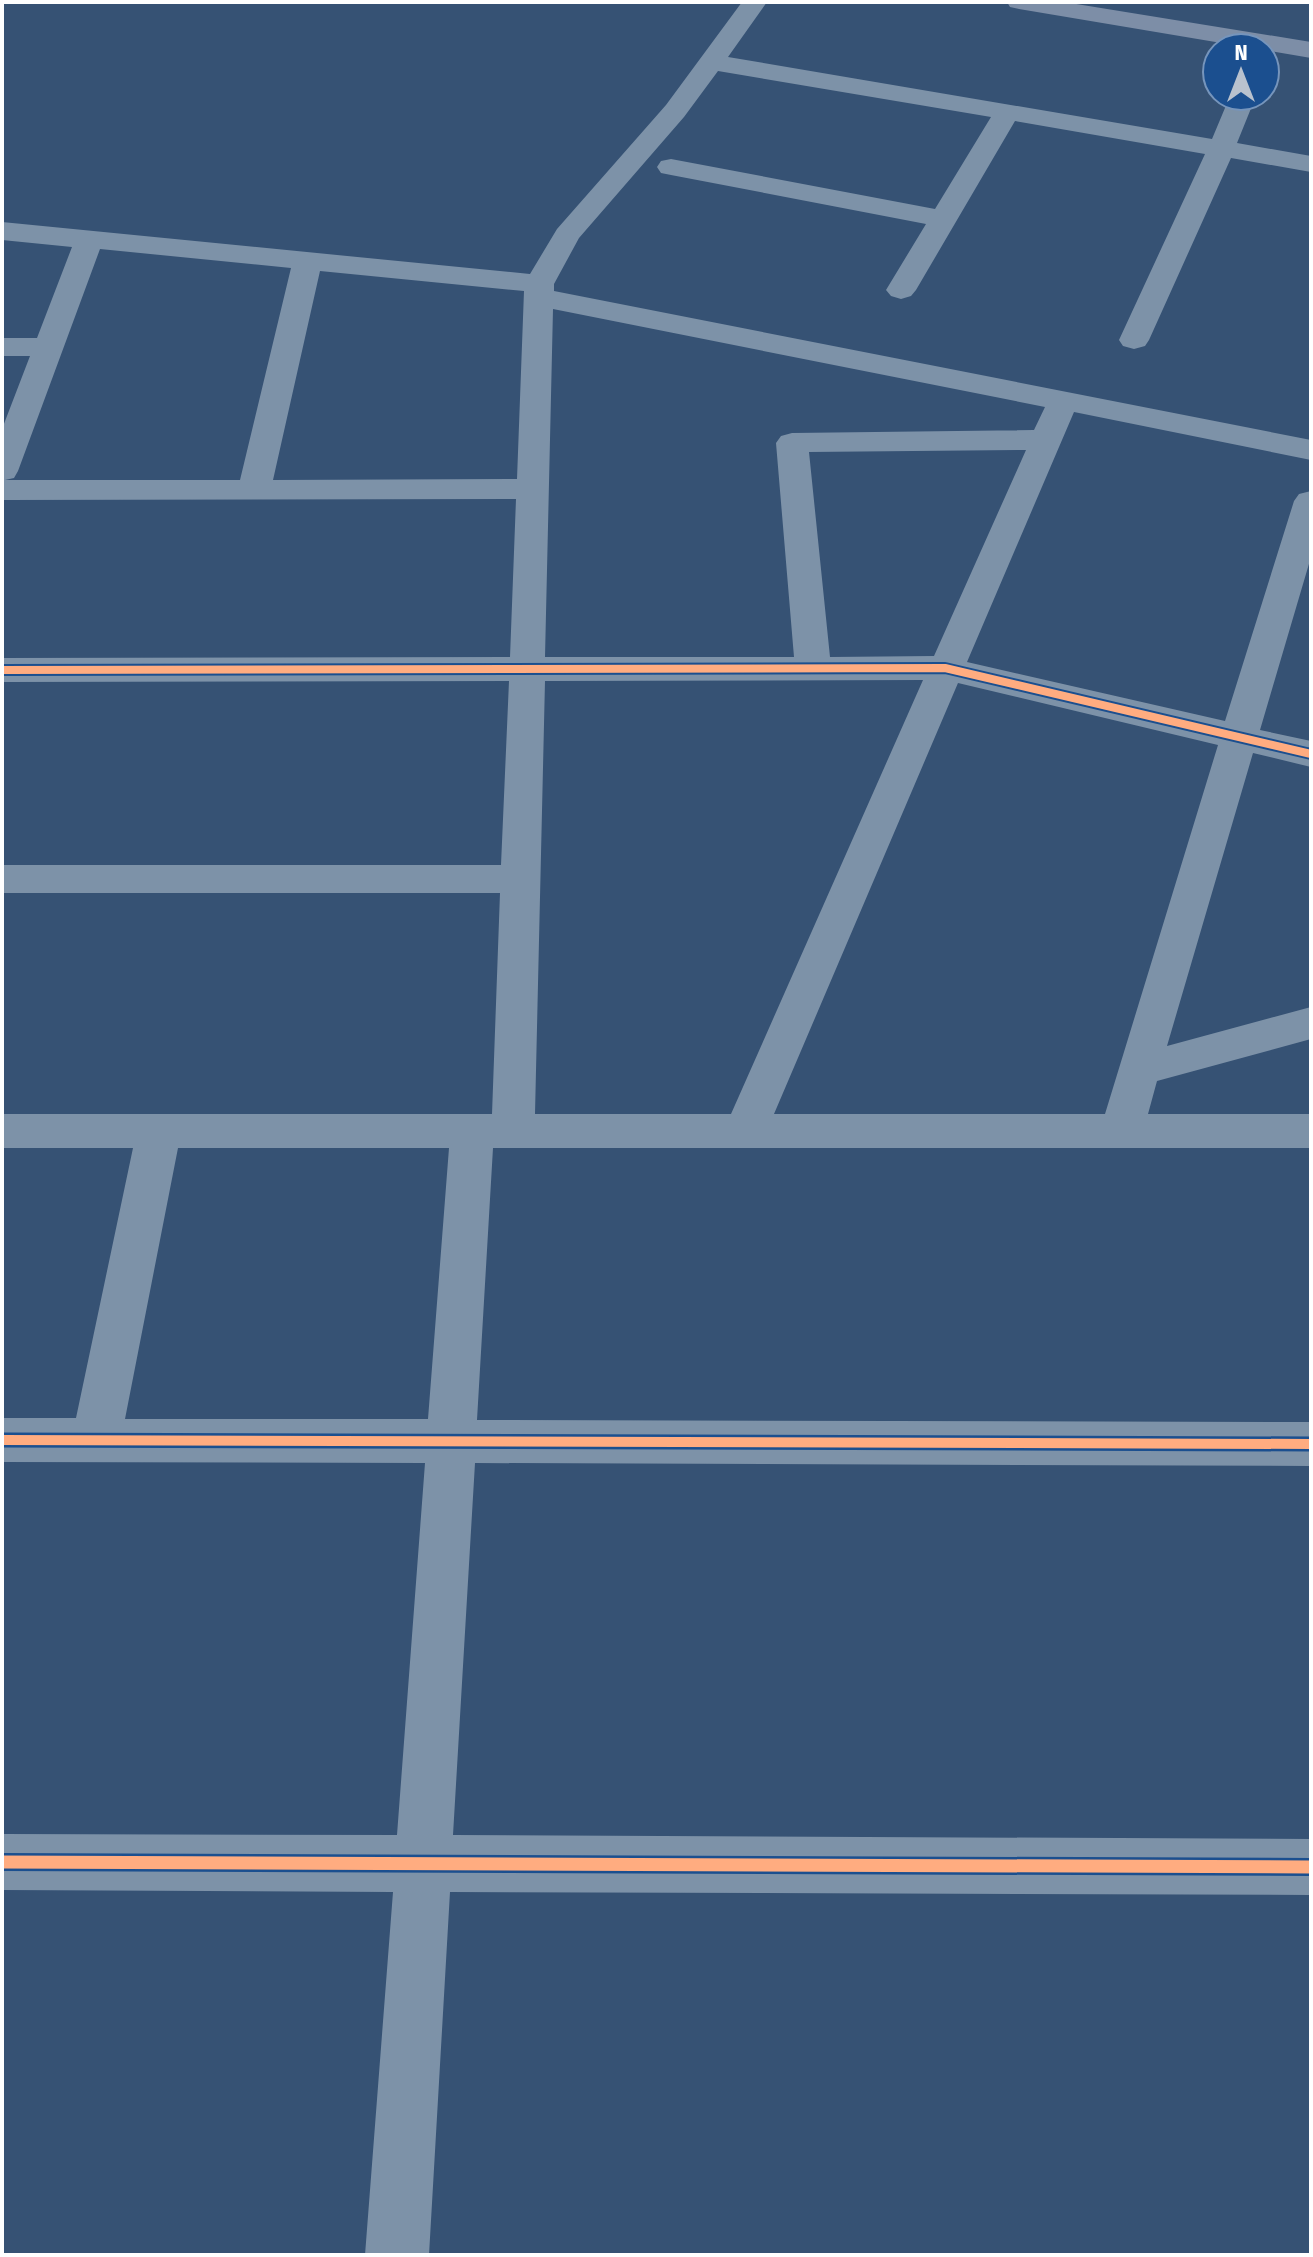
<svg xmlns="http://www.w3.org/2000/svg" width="1313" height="2257" font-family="'Fira Sans Condensed',sans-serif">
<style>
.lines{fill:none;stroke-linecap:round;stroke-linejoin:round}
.minor{fill:#7d92a8;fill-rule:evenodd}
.major{fill:#7d8ea7;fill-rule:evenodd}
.cycleway-far2-casing{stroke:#1b4f8f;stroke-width:12}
.cycleway-far1-casing{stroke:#1b4f8f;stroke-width:15}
.cycleway-casing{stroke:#1b4f8f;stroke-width:18}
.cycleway-far2{stroke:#ffac80;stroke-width:8}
.cycleway-far1{stroke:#ffac80;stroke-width:10}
.cycleway{stroke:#ffac80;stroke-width:13}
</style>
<rect width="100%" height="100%" fill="#365274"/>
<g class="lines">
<path class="minor" d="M742,2h25l-39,55 484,82 18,-43h26l-19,47 74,13v16l-80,-14 -82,182 -4,6 -11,3 -11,-3 -4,-6 86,-186 -190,-33 -99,169 -5,6 -10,3 -10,-3 -5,-6 40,-66 -255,-49 -10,-2 -4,-6 4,-6 10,-2 264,50 56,-92 -273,-46 -34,46 -105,121 -25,46v7l757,149v20l-237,-48 -107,250 258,59 69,-220 5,-7 12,-3v66l-51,173 51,11v26l-58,-14 -86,293 144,-39v32l-154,42 -9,33h163v34h-818l-16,272 834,2v44l-836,-3 -22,372 858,4v56l-861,-3 -21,363h-64l28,-363 -391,-2v-56l395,1 28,-372 -423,-1v-44h74l57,-270h-131v-34h490l8,-221h-498v-28h499l8,-184 -507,1v-24l508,-1 6,-158 -514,1v-71l28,-73h-28v-18h35l35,-91 -70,-7v-18l528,52 27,-45 109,-124zM100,249l191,19 -51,212h-235l9,-2 4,-7zM320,271l204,20 -7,188 -244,1zM553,309l492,98 -11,23 -242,3 -11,3 -5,7 18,214h-249zM1026,450l-92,206 -104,1 -21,-205zM923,680l-192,434h-196l10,-433zM958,683l260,62 -113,369h-331zM178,1148h271l-21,271h-303z"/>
<path class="major" d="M1007,2h57l247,40v16l-292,-49 -9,-2z"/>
<defs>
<path id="cycleway-far2" d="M2,670l943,-2 366,86"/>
<path id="cycleway-far1" d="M2,1440l1309,4"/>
<path id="cycleway" d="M2,1862l1309,5"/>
</defs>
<use href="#cycleway-far2" class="cycleway-far2-casing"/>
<use href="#cycleway-far1" class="cycleway-far1-casing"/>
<use href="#cycleway" class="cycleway-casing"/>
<use href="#cycleway-far2" class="cycleway-far2"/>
<use href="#cycleway-far1" class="cycleway-far1"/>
<use href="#cycleway" class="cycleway"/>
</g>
<rect width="1313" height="2257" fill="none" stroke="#ffffff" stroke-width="8"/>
<g transform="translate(1241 72)"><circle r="38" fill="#1b4f8f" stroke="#7695bc" stroke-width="2"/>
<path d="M0-6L14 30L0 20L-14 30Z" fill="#b9c2ce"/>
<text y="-12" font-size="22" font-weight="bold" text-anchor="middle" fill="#ffffff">N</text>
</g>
</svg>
